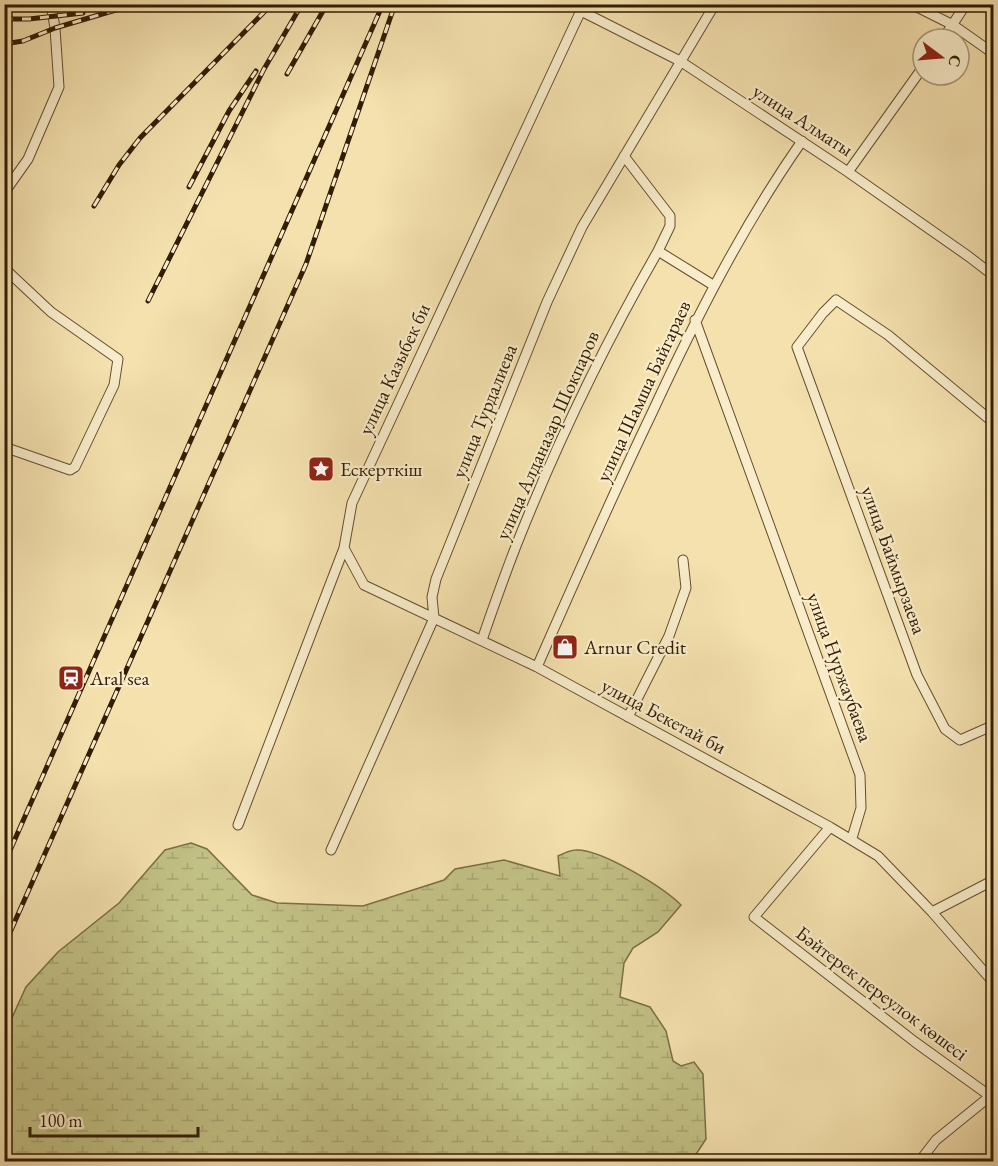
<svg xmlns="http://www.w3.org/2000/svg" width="998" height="1166" font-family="'EB Garamond',serif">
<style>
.wetland{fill:url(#wetland-marsh);stroke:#7a6f44;stroke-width:1.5}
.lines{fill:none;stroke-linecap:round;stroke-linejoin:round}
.street-casing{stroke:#634e2d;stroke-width:11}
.street{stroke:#f8ecca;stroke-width:9}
.rail-casing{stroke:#331d02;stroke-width:5}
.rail{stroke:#f8ecca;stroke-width:3;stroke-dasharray:9;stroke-linecap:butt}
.labels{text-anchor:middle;stroke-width:4.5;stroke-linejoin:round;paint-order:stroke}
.street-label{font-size:20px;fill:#331d02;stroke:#f8ecca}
.poi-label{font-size:20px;fill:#331d02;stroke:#f8ecca;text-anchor:start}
</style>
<defs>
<pattern id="wetland-marsh" width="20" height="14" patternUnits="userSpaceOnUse" patternTransform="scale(1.5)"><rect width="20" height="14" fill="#c2c185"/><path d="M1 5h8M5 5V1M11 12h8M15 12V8" fill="none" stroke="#a7a571"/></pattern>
</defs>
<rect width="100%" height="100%" fill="#f4e1ae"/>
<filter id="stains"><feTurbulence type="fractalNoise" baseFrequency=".00333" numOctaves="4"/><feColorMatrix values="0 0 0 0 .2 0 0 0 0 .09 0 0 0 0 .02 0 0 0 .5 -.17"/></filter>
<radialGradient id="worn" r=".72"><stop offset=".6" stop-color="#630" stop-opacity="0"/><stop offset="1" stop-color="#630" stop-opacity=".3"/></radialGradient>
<path class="wetland" d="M191,843l16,6 45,46 25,8 86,3 81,-26 11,-11 49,-9 56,16 -2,-20c6,-3 12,-6 18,-6 25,-1 87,37 105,55l-23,27 -25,16 -9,15 -4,34 30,10 16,24 7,30 8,5 13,-4 9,12 3,65 -15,23 -686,-1v-128l21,-46 32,-35 61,-49 46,-53z"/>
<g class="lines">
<defs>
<path id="street" d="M911,4l42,21 41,29
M581,11l99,50 168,111 120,84 26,20
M943,39l23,-35
M624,156l46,60v10l-12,25 55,34
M848,172l75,-105
M4,193l24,-34 31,-72 -4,-59 -4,-24
M4,268l47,44 67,47 -4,26 -39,82 -5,3 -63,-22 -3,4
M695,320l165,455 1,33 -9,30
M994,423l-106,-88 -52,-35 -13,13 -26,34 120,328 28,54 15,11 34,-15
M344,548l20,37 173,82 293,160 48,29 54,56 62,71
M482,640c11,-32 22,-63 34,-94 40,-101 88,-201 142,-295
M537,667c37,-84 74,-169 114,-252 44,-95 91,-188 151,-274
M628,717l41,-81 17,-48 -3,-28
M238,825l106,-277 8,-45 232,-499
M830,827l-76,90 161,125 75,54
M331,850l103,-232 -2,-21 4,-18 111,-277 35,-75 133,-223
M932,912l62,-32
M919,1162l17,-22 58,-47"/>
</defs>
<use href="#street" class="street-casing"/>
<use href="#street" class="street"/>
<defs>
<path id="rail" d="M4,19h25l54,-6
M4,44l19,-3 32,-13 81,-24
M287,74l40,-70
M189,187l40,-76 27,-40
M94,206l25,-41 21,-27 132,-134
M148,301l116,-232 38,-65
M4,864l379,-860
M4,946l302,-682 89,-260"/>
</defs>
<use href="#rail" class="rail-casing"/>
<use href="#rail" class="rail"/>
</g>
<defs>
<symbol id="sight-square" viewBox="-11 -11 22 22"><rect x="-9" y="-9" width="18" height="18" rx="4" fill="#8f2418" stroke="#f8ecca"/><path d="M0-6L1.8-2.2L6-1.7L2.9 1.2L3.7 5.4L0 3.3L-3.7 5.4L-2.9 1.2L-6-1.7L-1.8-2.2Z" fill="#fff"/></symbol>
<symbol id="shop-square" viewBox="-11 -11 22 22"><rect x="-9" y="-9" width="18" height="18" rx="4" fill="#8f2418" stroke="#f8ecca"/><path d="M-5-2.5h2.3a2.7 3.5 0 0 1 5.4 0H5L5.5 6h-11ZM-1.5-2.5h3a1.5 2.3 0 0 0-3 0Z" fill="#fff"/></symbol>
<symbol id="station-square" viewBox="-11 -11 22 22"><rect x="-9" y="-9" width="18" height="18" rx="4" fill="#8f2418" stroke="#f8ecca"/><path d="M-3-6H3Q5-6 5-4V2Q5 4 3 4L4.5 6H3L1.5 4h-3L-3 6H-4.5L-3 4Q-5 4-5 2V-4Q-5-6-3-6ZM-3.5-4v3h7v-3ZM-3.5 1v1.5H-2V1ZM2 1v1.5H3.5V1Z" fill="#fff"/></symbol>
</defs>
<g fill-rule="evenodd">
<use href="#sight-square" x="306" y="454" width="30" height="30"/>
<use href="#shop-square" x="550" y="632" width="30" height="30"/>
<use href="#station-square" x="56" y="663" width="30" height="30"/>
</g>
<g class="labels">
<g class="street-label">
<text transform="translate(803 120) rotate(33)" y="7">улица Алматы</text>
<text transform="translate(394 369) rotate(-65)" y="7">улица Казыбек би</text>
<text transform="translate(643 391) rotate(-65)" y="7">улица Шамша Байгараев</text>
<text transform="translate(484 411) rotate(-68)" y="7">улица Турдалиева</text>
<text transform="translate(547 435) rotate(-66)" y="7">улица Алданазар Шокпаров</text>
<text transform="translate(894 560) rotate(70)" y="7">улица Баймырзаева</text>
<text transform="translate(840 667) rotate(70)" y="7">улица Нуржаубаева</text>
<text transform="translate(664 716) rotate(28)" y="7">улица Бекетай би</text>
<text transform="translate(882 993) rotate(37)" y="7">Бәйтерек переулок көшесі</text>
</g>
<g class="poi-label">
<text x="340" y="476">Ескерткіш</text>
<text x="584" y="654">Arnur Credit</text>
<text x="90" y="685">Aral sea</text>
</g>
</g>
<rect width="998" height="1166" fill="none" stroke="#f4e1ae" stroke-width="24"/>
<rect x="6" y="6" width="986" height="1154" fill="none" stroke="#331d02" stroke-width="3"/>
<rect x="12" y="12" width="974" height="1142" fill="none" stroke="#331d02" stroke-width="1.5"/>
<g transform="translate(941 57) rotate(106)"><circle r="28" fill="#f8ecca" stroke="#a9997a" stroke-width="1.5"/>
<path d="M0-4.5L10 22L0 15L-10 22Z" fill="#8f2418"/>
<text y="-9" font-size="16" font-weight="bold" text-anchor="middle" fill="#331d02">С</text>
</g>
<path d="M30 1127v9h168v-9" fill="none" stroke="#331d02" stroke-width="3"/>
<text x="39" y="1127" font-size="18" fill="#331d02" stroke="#f8ecca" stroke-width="4.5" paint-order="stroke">100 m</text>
<rect width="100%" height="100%" filter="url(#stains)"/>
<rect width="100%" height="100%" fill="url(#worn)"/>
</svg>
